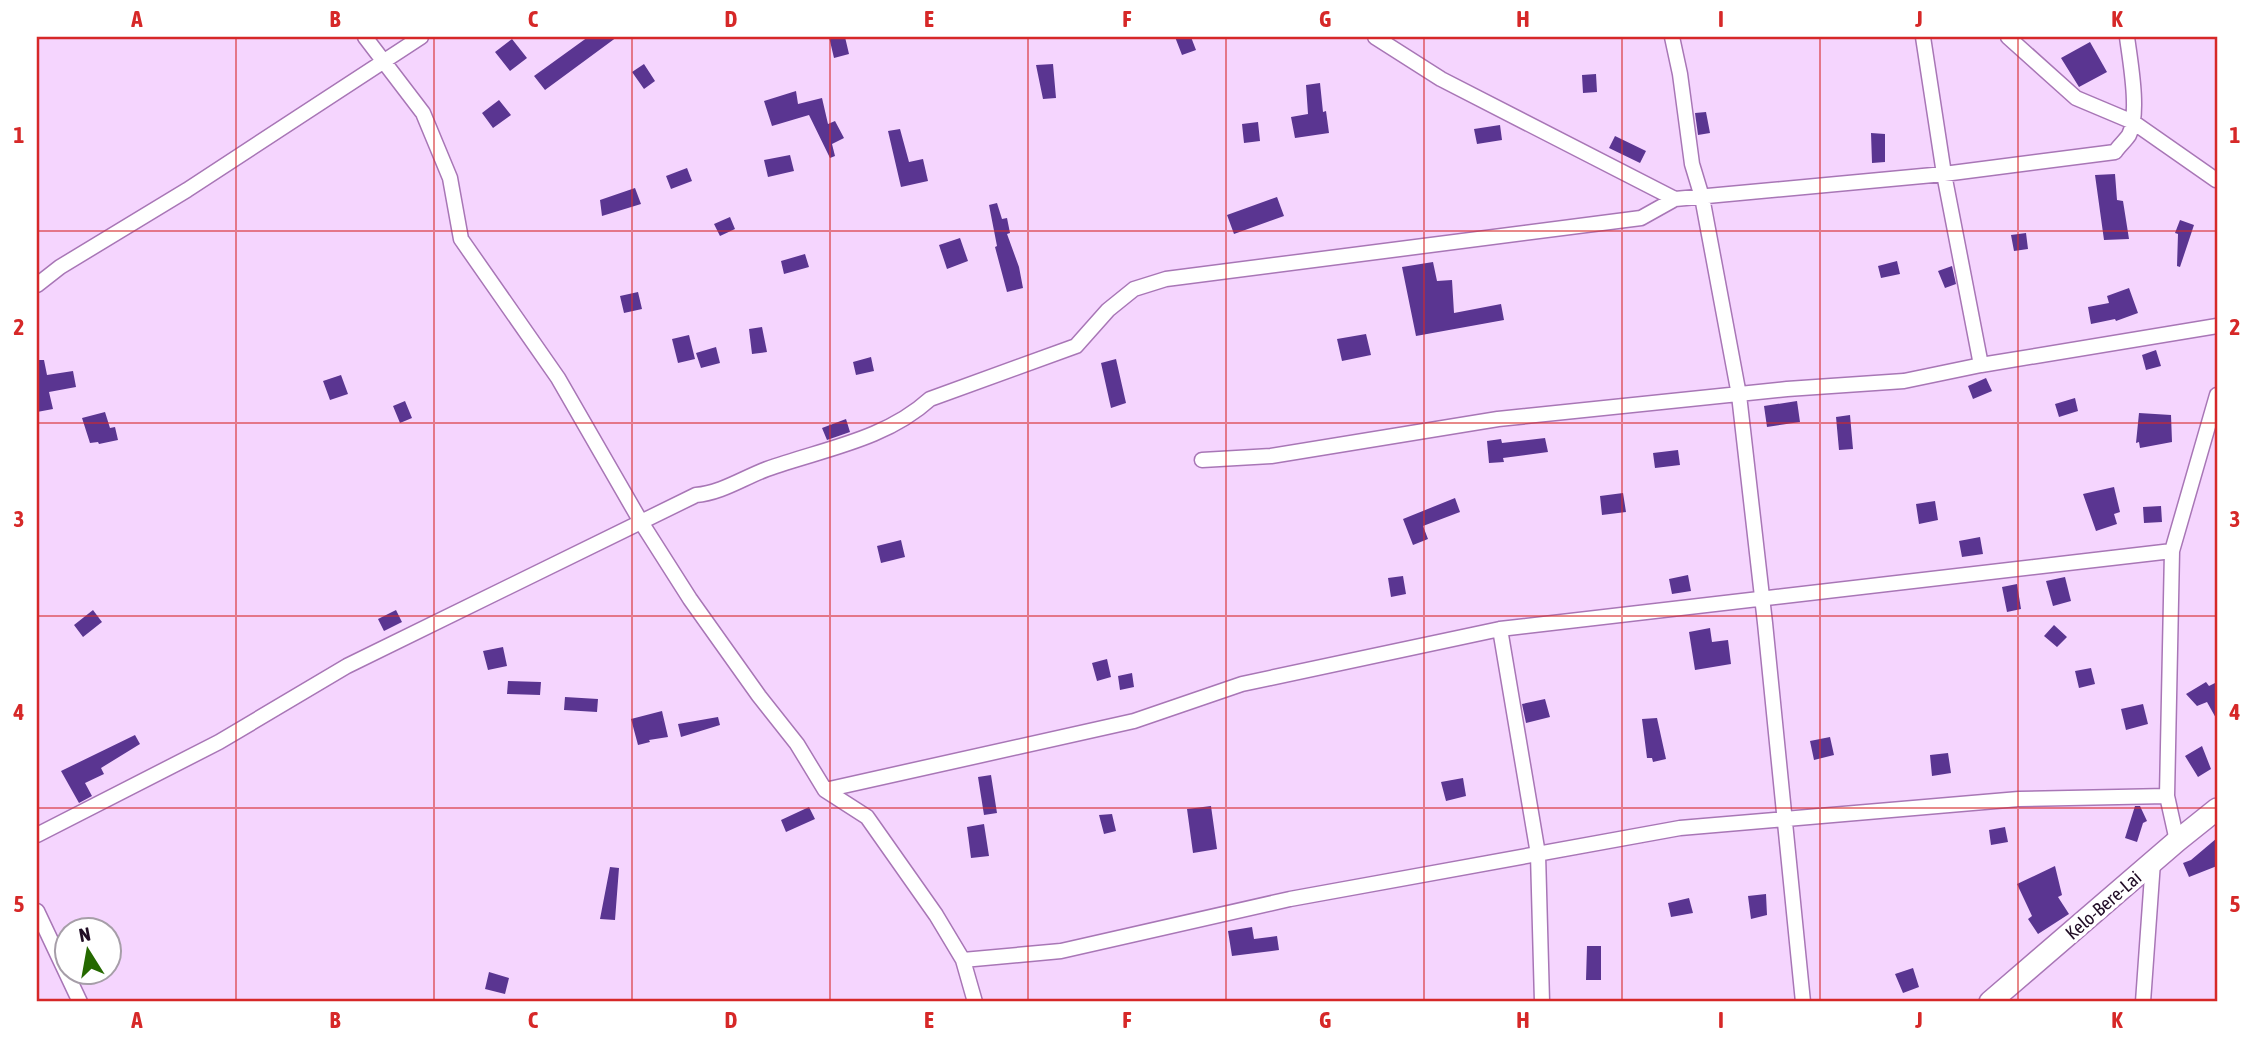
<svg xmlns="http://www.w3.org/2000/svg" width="2254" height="1039" font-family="'Asap Condensed',sans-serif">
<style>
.building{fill:#5a3591}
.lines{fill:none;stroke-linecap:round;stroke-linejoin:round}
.minor-casing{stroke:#a876b6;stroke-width:17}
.secondary-casing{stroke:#a876b6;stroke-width:24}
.minor{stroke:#fff;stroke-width:14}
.secondary{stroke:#fff;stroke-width:21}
.grid{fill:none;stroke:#d62828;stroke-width:2;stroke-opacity:0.55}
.labels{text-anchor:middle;stroke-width:7;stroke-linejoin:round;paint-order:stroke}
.street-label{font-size:19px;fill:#210d26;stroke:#fff}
.neatline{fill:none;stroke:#d62828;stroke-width:2.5}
.grid-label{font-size:23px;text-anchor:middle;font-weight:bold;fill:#d62828}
</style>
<rect width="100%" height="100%" fill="#f5d5fe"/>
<path class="building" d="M588,37h29l-72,53 -11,-14z
M829,37h16l4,17 -15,4z
M1175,37h16l5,13 -14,5z
M512,39l15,19 -17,13 -15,-19z
M2090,42l17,30 -28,15 -18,-29z
M644,64l11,17 -11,8 -12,-17z
M1053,64l3,34 -13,1 -7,-34z
M1596,74l1,18 -14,1 -1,-18z
M1320,83l3,29 3,-1 3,22 -34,5 -4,-21 17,-3 -2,-29z
M796,91l2,13 24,-6 6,26 7,-3 9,17 -12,6 3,12 -5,2 -21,-43 -37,11 -8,-25z
M499,100l12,15 -18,13 -11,-15z
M1706,112l4,21 -12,2 -3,-22z
M1258,122l2,19 -16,2 -2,-19z
M1500,125l2,15 -25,4 -3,-15z
M900,129l9,33 14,-3 5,22 -27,6 -13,-56z
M1871,133l14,1v28l-13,1z
M1615,136l31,15 -6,12 -31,-15z
M790,155l4,16 -26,6 -4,-17z
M687,168l5,13 -21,8 -5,-13z
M2115,174l2,26 6,1 6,38 -25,1 -9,-65z
M635,188l6,16 -39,12 -2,-16z
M1277,197l7,19 -50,18 -7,-19z
M997,203l5,16 5,-1 3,15 -3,1 12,33 4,21 -16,4 -12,-45 2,-1 -8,-41z
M730,217l5,12 -15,7 -6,-12z
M2180,220l14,5 -14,42 -3,-1 1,-32 -3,-1z
M2026,233l2,16 -14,2 -3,-16z
M960,238l8,23 -21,8 -8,-24z
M805,254l4,13 -25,7 -3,-13z
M1897,261l3,13 -19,4 -3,-12z
M1433,262l4,19 15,-1 2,33 47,-9 3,16 -88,16 -14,-69z
M1952,266l4,18 -11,4 -7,-17z
M2129,288l9,25 -22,8 -1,-2 -24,5 -3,-17 21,-4 -2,-7z
M638,292l4,17 -18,4 -4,-17z
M762,327l5,25 -15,2 -3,-25z
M1366,334l5,21 -29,6 -5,-22z
M689,335l6,24 -17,4 -6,-24z
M716,347l4,16 -19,5 -5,-15z
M2156,350l5,16 -15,4 -4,-15z
M871,357l3,14 -18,4 -3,-13z
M1116,359l10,44 -15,5 -10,-45z
M37,360h7l3,15 26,-4 3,16 -27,5 4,17 -16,3z
M341,375l7,19 -18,6 -7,-19z
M1986,378l6,13 -19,8 -5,-13z
M2075,398l3,13 -19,6 -4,-13z
M405,401l7,17 -12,5 -7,-17z
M1797,401l3,21 -33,5 -3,-21z
M105,412l5,16 5,-1 3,13 -19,4 -1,-2 -8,1 -8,-25z
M2139,413l32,2 1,27 -32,6 -1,-6 -3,1z
M1850,415l3,34 -14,1 -3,-33z
M846,419l4,13 -23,8 -5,-12z
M1545,438l3,14 -45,6 1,4 -15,1 -2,-22 14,-2 1,4z
M1678,450l2,15 -25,3 -2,-15z
M2114,487l6,25 -6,2 3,10 -21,7 -13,-37z
M1623,493l3,19 -24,3 -2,-19z
M1455,498l5,14 -37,14 5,13 -15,6 -10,-26z
M1935,501l3,19 -19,4 -3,-20z
M2161,506l1,16 -18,1 -1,-16z
M1980,537l3,17 -21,3 -3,-16z
M901,540l4,17 -24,6 -4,-17z
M1688,575l3,16 -19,3 -3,-15z
M1403,576l3,18 -15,3 -3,-19z
M2065,577l6,24 -18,5 -7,-25z
M2017,584l4,25 -14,3 -5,-25z
M93,610l9,12 -19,15 -9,-12z
M396,610l6,12 -18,9 -6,-12z
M2054,625l13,12 -10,10 -13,-11z
M1710,628l2,14 16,-2 3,24 -36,6 -6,-38z
M503,647l4,19 -19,4 -5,-19z
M1107,659l4,18 -14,4 -5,-18z
M2091,668l4,16 -16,4 -4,-17z
M1132,673l2,14 -14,3 -2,-14z
M508,681l33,1 -1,13 -33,-1z
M2206,682l3,4 8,-4v38l-10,-18 -10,4 -11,-12z
M565,697l33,2 -1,13 -33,-2z
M1545,699l5,18 -24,6 -4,-19z
M2143,704l5,20 -22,6 -5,-21z
M662,711l6,26 -19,3 1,2 -12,3 -7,-26z
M718,717l2,8 -39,12 -3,-13z
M1657,718l9,41 -13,3 -1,-4h-5l-5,-39z
M135,735l5,9 -39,24 3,6 -19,9 7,13 -13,7 -18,-32z
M1830,737l4,18 -20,5 -4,-19z
M2202,746l9,23 -13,8 -13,-21z
M1948,753l3,20 -19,3 -2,-21z
M991,775l6,38 -13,2 -6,-38z
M1463,778l3,18 -20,5 -5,-19z
M1211,806l6,43 -24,4 -6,-44z
M2135,806h5l7,15 -4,2 -6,19 -12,-4z
M809,807l6,12 -29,13 -5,-12z
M1112,814l4,17 -12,3 -5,-19z
M984,824l5,32 -18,2 -4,-31z
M2005,827l3,15 -17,3 -2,-15z
M2217,838v28l-28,11 -6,-14 8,-3z
M2055,866l7,29 -4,2 11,17 -31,20 -10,-15 4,-3 -15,-32z
M610,867l9,1 -4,52 -15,-1z
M1766,894l1,21 -16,4 -3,-23z
M1689,898l4,15 -22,4 -3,-14z
M1252,927l2,12 23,-3 2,14 -47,6 -4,-25z
M1587,946h14v34h-15z
M1913,968l6,19 -16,6 -8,-19z
M489,972l20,6 -4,16 -20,-5z"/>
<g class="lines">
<defs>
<path id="minor" d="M365,37l58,76 27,65 11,61 97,139 83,144 49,77 69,97 38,48 28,46 42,27 69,98 27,45 12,42
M1375,37l66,42 234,120
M1672,37l8,37 12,90 10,33 37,198 26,228 38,379
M1923,37l21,137 37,191
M2008,37l68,61 57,24 83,58
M37,285l23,-18 127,-77 234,-153
M1202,460l69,-4 227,-37 289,-30 117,-8 77,-16 236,-39
M1500,629l38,225 4,148
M825,790l309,-69 108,-37 258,-55 672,-78
M37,835l182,-93 128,-76 349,-171c25,-2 47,-17 71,-26 56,-20 118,-29 163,-70l146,-53 32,-36 26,-21 32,-10 475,-61 34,-19 269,-25 171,-22c4,-6 10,-11 14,-17 11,-21 1,-75 -2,-98
M2177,841l-10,-45 5,-245 45,-156
M37,911l43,91
M963,960l98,-9 229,-52 390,-71 339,-29 148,-3
M2143,1002l10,-140"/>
<path id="secondary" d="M1990,1002l187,-161 40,-32"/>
</defs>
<use href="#minor" class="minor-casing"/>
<use href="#secondary" class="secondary-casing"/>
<use href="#minor" class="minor"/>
<use href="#secondary" class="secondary"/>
</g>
<path class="grid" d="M236,37v965M434,37v965M632,37v965M830,37v965M1028,37v965M1226,37v965M1424,37v965M1622,37v965M1820,37v965M2018,37v965M37,231h2180M37,423h2180M37,616h2180M37,808h2180"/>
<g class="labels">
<g class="street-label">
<text transform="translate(2103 905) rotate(-41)" y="7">Kelo-Bere-Lai</text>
</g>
</g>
<rect width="2254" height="1039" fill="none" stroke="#ffffff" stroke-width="77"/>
<g transform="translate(88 951) rotate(349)"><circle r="33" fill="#ffffff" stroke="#a69ea8" stroke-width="2"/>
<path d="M0-5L12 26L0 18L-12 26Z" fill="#256900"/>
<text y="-10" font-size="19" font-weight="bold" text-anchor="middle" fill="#210d26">N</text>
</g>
<rect x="38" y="38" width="2178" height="962" class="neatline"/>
<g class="grid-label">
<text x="137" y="27">A</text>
<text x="335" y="27">B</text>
<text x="533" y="27">C</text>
<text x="731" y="27">D</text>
<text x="929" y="27">E</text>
<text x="1127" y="27">F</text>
<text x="1325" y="27">G</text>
<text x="1523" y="27">H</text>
<text x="1721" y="27">I</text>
<text x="1919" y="27">J</text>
<text x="2117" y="27">K</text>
<text x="19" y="143">1</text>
<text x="2235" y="143">1</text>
<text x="19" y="335">2</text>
<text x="2235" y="335">2</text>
<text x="19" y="527">3</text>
<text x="2235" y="527">3</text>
<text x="19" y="720">4</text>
<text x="2235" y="720">4</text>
<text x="19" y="912">5</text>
<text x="2235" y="912">5</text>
<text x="137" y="1028">A</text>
<text x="335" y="1028">B</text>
<text x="533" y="1028">C</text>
<text x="731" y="1028">D</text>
<text x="929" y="1028">E</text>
<text x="1127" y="1028">F</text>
<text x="1325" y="1028">G</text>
<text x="1523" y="1028">H</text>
<text x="1721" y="1028">I</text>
<text x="1919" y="1028">J</text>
<text x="2117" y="1028">K</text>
</g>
</svg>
